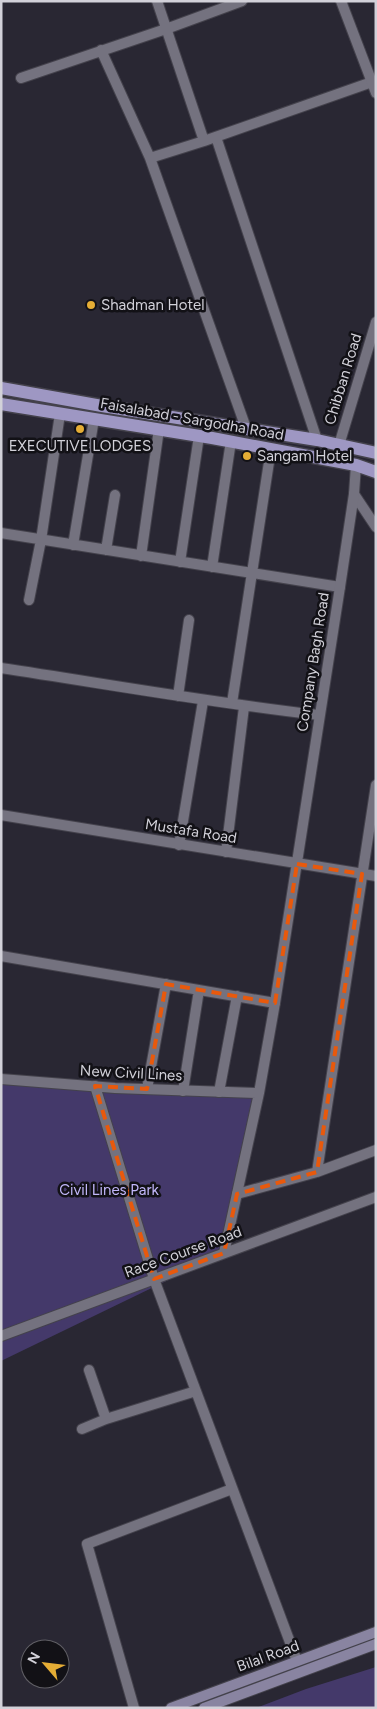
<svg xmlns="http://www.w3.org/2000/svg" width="377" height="1709" font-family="Figtree,sans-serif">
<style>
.green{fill:#44396a}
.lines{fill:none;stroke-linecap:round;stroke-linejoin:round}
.minor-casing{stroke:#44424c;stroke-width:12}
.tertiary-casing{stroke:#44424c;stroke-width:12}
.secondary-casing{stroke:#44424c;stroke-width:12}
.primary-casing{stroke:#44424c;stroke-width:15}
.minor{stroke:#74727f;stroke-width:10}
.tertiary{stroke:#74727f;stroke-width:10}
.secondary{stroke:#8984a1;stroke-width:10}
.primary{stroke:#9e97c3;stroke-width:12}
.marked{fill:none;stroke:#e8590c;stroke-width:4;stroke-dasharray:10 6;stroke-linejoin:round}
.poi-dot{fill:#e5ad35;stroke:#121116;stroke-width:2}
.labels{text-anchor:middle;stroke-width:5;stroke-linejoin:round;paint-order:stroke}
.poi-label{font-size:15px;fill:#d2d1d9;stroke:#121116;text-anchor:start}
.street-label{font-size:15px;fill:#d2d1d9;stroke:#121116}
.park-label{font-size:15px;fill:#c2b7fa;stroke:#121116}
</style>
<rect width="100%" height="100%" fill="#292733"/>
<path class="green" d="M1,1076l258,17 -35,160 -223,108z
M376,1667v41h-120l50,-19z"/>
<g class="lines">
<defs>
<path id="minor" d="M157,1l47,140
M101,50l49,108 96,270
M21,78l145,-49 76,-28
M216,137l101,303
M150,158l54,-17 168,-59
M354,494l22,33
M1,533l339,54
M73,545l21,-126
M106,550l9,-55
M141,556l18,-127
M180,562l19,-126
M212,567l19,-126
M29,600l12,-60 19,-126
M1,668c106,16 212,35 318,47
M178,696l11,-76
M232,703l39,-254
M179,845l24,-144
M226,852l18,-145
M1,956l274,47
M95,1086l59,193 143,382
M147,1089l19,-105
M183,1091l16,-101
M219,1092l18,-96
M317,1172l59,-387
M237,1194l80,-22 59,-22
M89,1370l17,49
M82,1429l24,-10 90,-28
M134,1708l-47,-164 145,-55"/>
<path id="tertiary" d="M341,1l35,92
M339,445l37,-123
M1,815l375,61
M1,1079l114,9 144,5
M224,1253l35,-160 16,-90 65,-416 14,-93 2,-29
M1,1336l375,-139"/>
<path id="secondary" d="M171,1708l205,-76
M204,1708l172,-64"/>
<path id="primary" d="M1,388l101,18 215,34 59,13
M1,404l211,34 144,27 20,7"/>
</defs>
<use href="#minor" class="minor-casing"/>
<use href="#tertiary" class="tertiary-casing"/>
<use href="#secondary" class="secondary-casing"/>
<use href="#primary" class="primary-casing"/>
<use href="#minor" class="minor"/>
<use href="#tertiary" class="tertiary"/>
<use href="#secondary" class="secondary"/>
<use href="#primary" class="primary"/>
</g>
<path class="marked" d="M297,864l65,10 -45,298 -80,22 -13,59 -70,26 -59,-193 52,3 19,-105 109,19z"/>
<g class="poi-dot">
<circle cx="91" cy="305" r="5"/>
<circle cx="80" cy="429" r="5"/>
<circle cx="247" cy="456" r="5"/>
</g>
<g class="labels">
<g class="poi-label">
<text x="101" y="310">Shadman Hotel</text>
<text x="80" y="451" text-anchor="middle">EXECUTIVE LODGES</text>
<text x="257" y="461">Sangam Hotel</text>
</g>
<g class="street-label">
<text transform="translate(343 379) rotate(-73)" y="5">Chibban Road</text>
<text transform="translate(192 419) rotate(10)" y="5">Faisalabad - Sargodha Road</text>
<text transform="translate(313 662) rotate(-81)" y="5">Company Bagh Road</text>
<text transform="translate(191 831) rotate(9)" y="5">Mustafa Road</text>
<text transform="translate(131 1073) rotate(3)" y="5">New Civil Lines</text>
<text transform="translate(183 1252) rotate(-20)" y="5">Race Course Road</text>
<text transform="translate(268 1656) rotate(-20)" y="5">Bilal Road</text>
</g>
<g class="park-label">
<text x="109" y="1195">Civil Lines Park</text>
</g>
</g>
<rect width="377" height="1709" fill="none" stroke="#d2d1d9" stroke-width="5"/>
<g transform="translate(45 1664) rotate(298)"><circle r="24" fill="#121116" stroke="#5f5e64"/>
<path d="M0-4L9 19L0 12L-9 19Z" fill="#e5ad35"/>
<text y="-8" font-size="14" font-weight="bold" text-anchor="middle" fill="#d2d1d9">N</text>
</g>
</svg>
